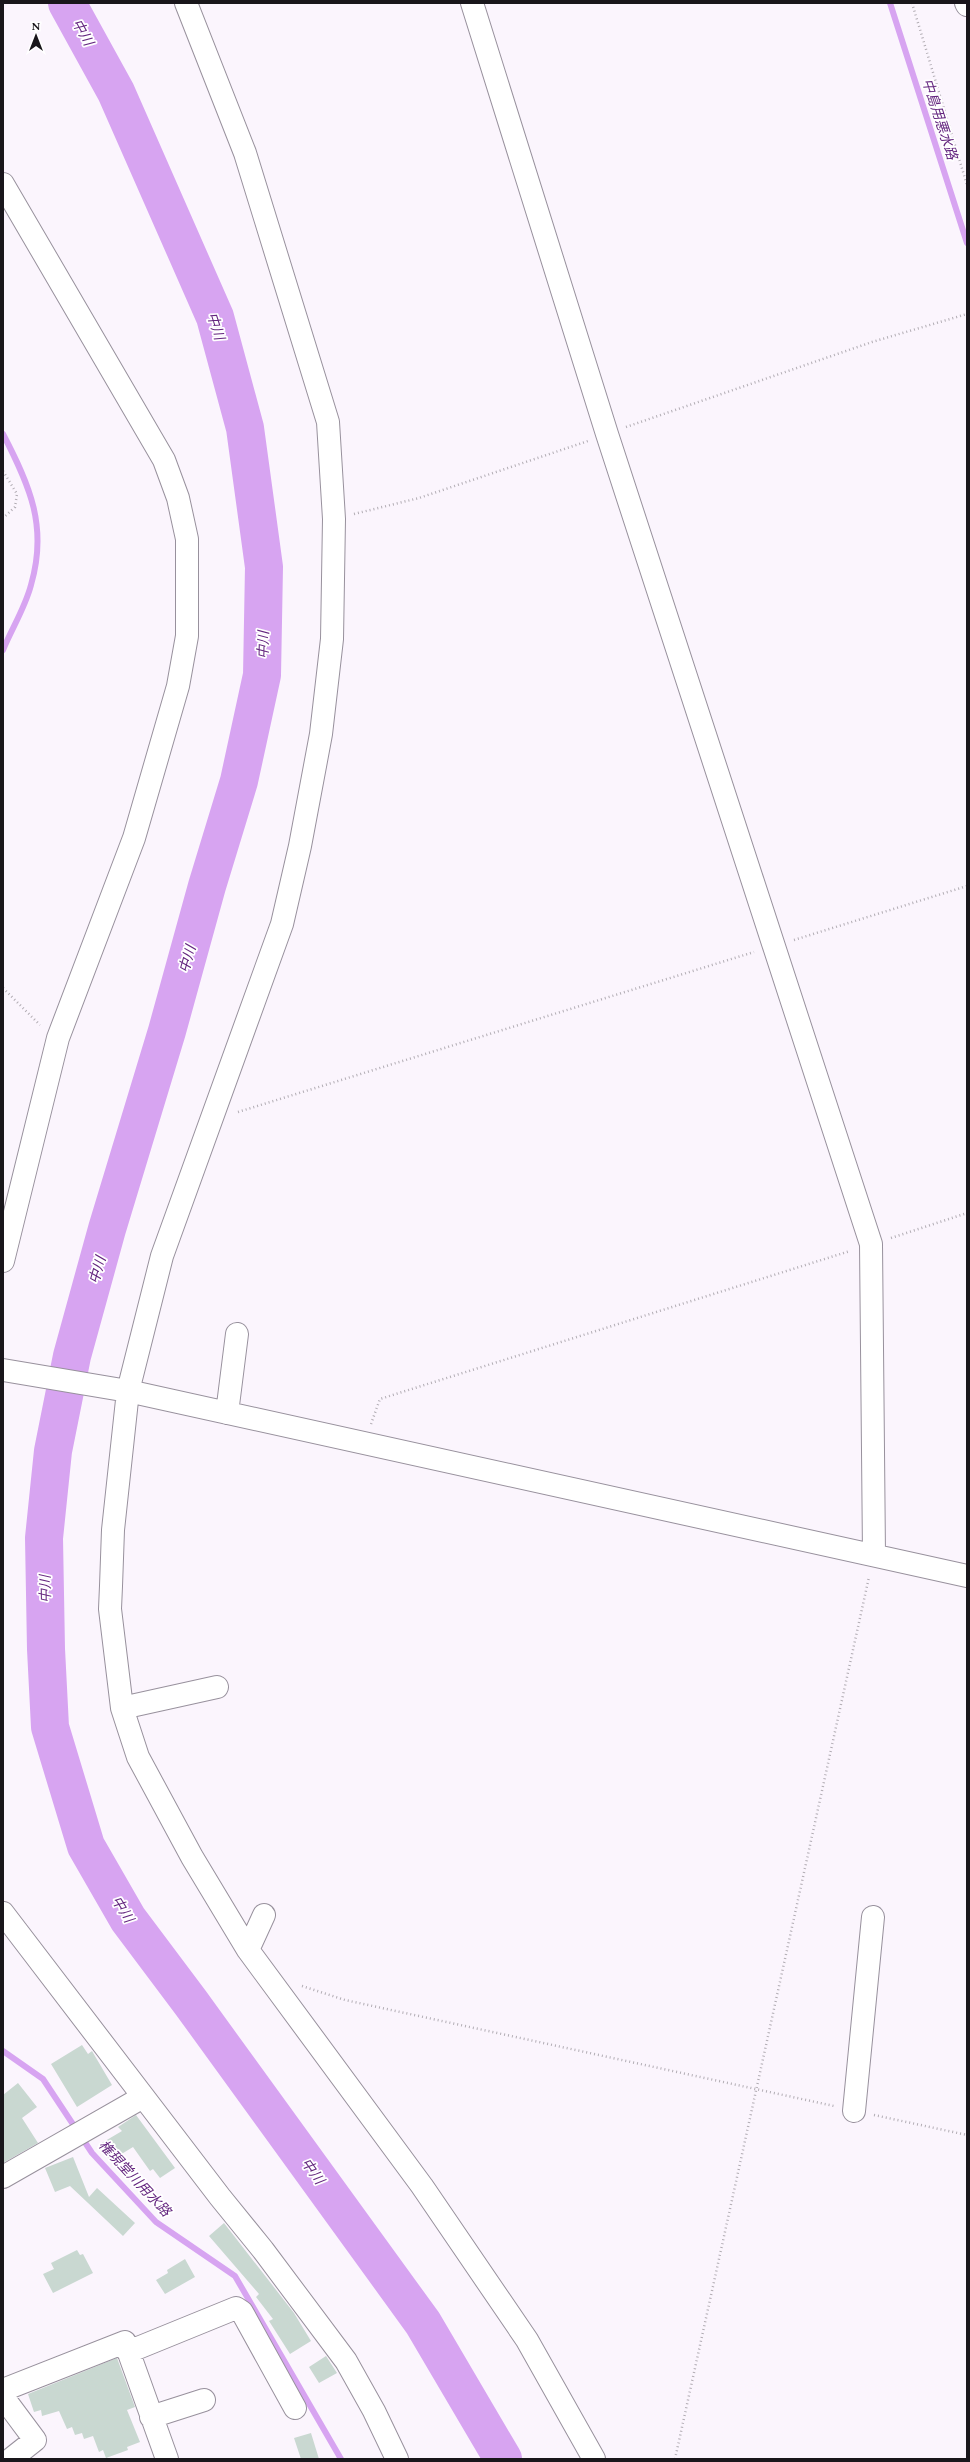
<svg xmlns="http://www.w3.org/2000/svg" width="970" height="2462" font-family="Spectral,'Noto Sans JP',serif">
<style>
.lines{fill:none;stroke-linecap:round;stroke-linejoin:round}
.stream{stroke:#d7a4f1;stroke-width:6}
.river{stroke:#d7a4f1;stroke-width:38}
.building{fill:#c9d8d1}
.minor-casing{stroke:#98919d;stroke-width:24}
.path{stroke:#b2adb4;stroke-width:2.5;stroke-dasharray:1 3;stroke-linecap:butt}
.minor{stroke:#fff;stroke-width:22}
.labels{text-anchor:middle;stroke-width:3.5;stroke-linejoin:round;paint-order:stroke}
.water-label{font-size:14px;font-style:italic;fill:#64267f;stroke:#fff}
</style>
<rect width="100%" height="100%" fill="#fbf5fd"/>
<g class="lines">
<path class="stream" d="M890,3l77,240
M3,434c27,52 45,93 28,151 -6,23 -19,43 -28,65
M3,2051l40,28 49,74 64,69 79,54 106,183"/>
<path class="river" d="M67,3l49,89 99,225 30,111 19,139 -2,108 -23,106 -32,105 -40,145 -60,198 -35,127 -19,95 -9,87 2,111 4,78 36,119 42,73 63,84 232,320 80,136"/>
</g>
<path class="building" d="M82,2045l6,9 4,-3 20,34 -35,22 -26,-43z
M18,2083l19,24 -15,11 16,25 -35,20v-68z
M136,2115l39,53 -15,10 -7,-9 -3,2 -17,-24 -23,14 -10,-17 22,-13 -4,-4z
M73,2157l16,40 8,-9 38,35 -12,13 -53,-50 -15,6 -10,-24z
M224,2223l70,90 17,28 -21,13 -21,-33 4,-2 -17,-22 3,-3 -50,-58z
M77,2250l3,5 3,-1 10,19 -40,20 -10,-19 11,-5 -3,-6z
M185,2259l10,18 -30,17 -9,-14 12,-7 -1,-3z
M326,2356l11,17 -18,10 -10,-16z
M117,2358l18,49 -8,3 13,32 -13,5 1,3 -22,8 -3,-8 -4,2 -6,-16 -9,3 -2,-6 -7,2 -3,-8 -5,2 -8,-18 -17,5 -1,-6 -7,2 -6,-18z
M311,2433l8,26h-18l-7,-21z"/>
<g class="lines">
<defs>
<path id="minor" d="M186,3l59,150 83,269 6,97 -2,120 -11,95 -21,112 -18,78 -120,332 -34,135 -15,139 -2,56 -1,23 12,99 16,49 54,100 56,93 174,236 105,154 67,119
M472,3l135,431 264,810 3,311
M966,3l1,2
M3,184l161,276 14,38 9,41v97l-9,50 -44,152 -76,200 -55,223
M3,1370l125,21 839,185
M227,1413l10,-79
M122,1708l95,-21
M3,1913l217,284 43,53 83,111 28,50 23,48
M248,1950l16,-35
M854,2111l19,-194
M3,2177l140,-80
M128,2352l108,-44 6,4 53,96
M3,2390l122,-48 42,117
M3,2397l32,43 -24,19
M151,2417l53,-17"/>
</defs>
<use href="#minor" class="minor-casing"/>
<path class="path" d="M912,3l55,182
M626,427l246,-85 95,-28
M3,471l14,23 -2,13 -12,11
M354,514l65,-16 169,-57
M794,940l173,-54
M3,988l37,37
M238,1112l516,-160
M891,1238l76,-25
M371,1424l9,-25 470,-148
M302,1986l43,14 489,106
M874,2115l93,20
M675,2459l194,-882"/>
<use href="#minor" class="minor"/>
</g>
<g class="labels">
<g class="water-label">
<text transform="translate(83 32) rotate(61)" y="5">中川</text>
<text transform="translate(940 119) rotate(72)" y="5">中島用悪水路</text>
<text transform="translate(216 326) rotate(72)" y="5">中川</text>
<text transform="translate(263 645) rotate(-89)" y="5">中川</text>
<text transform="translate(187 959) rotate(-74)" y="5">中川</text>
<text transform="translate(97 1270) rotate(-74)" y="5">中川</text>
<text transform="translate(45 1589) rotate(-91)" y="5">中川</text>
<text transform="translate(123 1909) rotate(58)" y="5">中川</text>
<text transform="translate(313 2171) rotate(54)" y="5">中川</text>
<text transform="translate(135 2178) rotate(47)" y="5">権現堂川用水路</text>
</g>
</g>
<rect width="970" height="2462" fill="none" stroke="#19161b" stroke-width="8"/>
<g transform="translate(36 36)" stroke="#ffffff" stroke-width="3" paint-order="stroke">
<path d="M0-3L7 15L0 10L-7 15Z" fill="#19161b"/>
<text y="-6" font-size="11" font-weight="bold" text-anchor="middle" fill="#19161b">N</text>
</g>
</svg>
